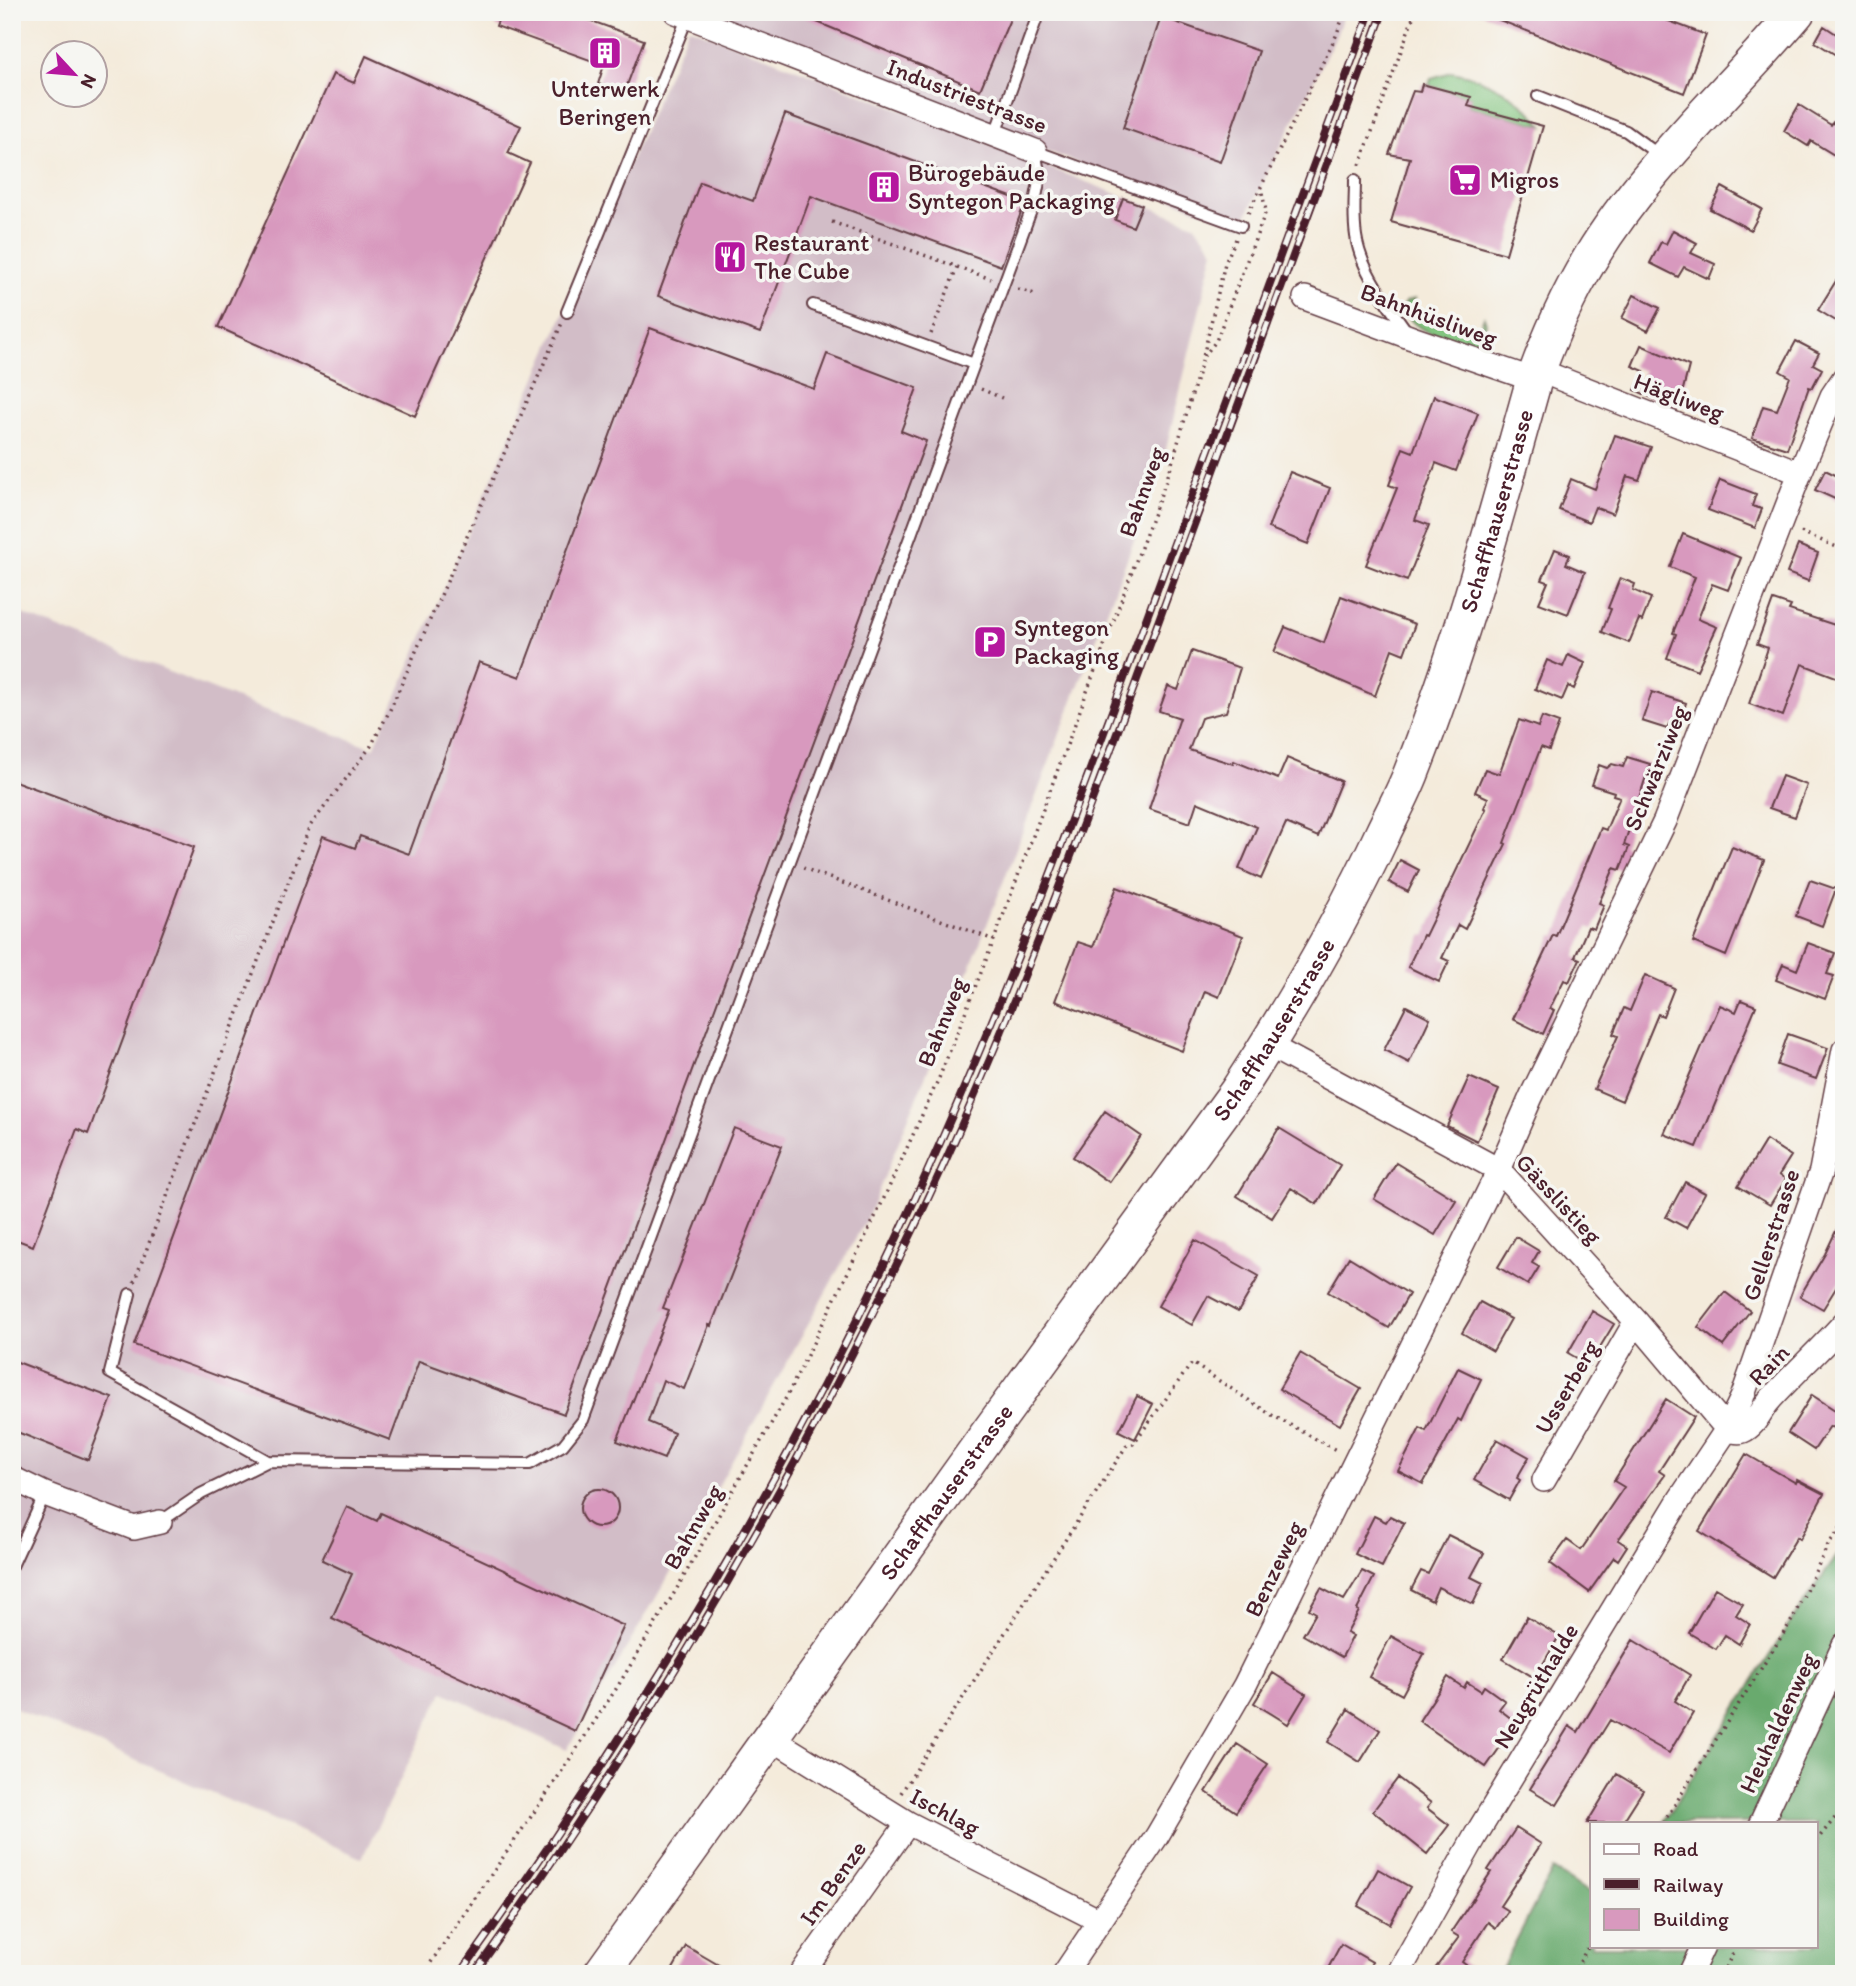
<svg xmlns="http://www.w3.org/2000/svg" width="1856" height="1986" font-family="Itim,sans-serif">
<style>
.industrial{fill:#d2bdc7}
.green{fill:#82c57f;stroke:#667255;stroke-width:2}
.forest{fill:#69aa6e;stroke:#5a644c;stroke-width:2}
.building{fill:#d899be}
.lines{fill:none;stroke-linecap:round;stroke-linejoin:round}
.service-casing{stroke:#643e45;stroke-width:14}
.minor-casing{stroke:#643e45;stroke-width:26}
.primary-casing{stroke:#643e45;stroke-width:38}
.path{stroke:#643e45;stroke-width:3.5;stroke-dasharray:2 5;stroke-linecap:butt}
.service{stroke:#fff;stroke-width:10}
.minor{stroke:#fff;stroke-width:23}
.primary{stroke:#fff;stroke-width:35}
.rail-casing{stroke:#4a1f2b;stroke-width:8}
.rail{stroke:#f6f6f2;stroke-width:5;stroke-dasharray:16;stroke-linecap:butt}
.labels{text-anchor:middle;stroke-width:7;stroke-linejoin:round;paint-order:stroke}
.poi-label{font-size:24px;fill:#4a1f2b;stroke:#f6f6f2;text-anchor:start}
.street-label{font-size:24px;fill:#4a1f2b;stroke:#f6f6f2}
</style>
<rect width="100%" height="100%" fill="#f6f6f2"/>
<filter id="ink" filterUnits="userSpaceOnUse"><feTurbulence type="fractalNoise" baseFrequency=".0143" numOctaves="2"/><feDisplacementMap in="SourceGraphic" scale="14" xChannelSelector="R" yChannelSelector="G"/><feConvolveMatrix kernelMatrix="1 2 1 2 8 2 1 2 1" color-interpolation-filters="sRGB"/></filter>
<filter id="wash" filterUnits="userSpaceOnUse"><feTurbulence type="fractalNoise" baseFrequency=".00686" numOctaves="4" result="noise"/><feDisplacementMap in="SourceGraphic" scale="28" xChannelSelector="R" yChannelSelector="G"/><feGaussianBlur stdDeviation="1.57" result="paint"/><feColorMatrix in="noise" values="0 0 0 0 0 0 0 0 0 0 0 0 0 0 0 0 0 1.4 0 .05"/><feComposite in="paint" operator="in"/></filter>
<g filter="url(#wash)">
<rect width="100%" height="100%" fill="#f4ebdb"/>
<path class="industrial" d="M689,12h656l-9,24 -95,190z
M689,27l505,197 20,26 -53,220 -183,478 -109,266 -205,370 -97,166 -124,-58 -81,166 -350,-151v-1067l10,-26 238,94 114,40z"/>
<path class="green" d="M1452,72c34,6 70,25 91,54l-75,-20 2,-9 -41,-11 2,-8z
M1415,299l-4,16 67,18 6,-16 2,6 -7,22 -5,5c-20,-8 -75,-21 -69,-48z"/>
<path class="forest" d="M1844,1546v428h-345l54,-105 39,26v51h224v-123h-153l129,-203z"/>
<g id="blocks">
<path class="building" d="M501,12h66l77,28 -20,53 -26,-9 6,-19 -108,-39z
M793,12h220l-33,78z
M1479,12h166l61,23 -22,58z
M1161,17l98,34 -39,111 -97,-34z
M1824,26l20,13v21l-29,-18z
M366,56l155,70 -13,27 22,10 -115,253 -197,-89 115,-253 21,9z
M1422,84l49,13 -3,9 75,20 -37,128 -115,-32 19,-64 -21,-4 24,-63 7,1z
M1799,105l32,20 2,-3 11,7v32l-33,-20 -3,5 -24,-15z
M785,114l240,88 -24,64 -190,-70 -51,137 -102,-37 42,-114 53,19z
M1722,187l40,22 -11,21 -41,-21z
M1123,198l19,7 -9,22 -18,-7z
M1673,230l24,13 -6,10 24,11 -6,15 -25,-12 -6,10 -28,-14 11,-21 5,2z
M1844,268v58l-26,-16z
M1634,295l26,13 -12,23 -26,-13z
M650,328l164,61 13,-35 90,34 -16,43 25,10 -362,973 -145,-53 -29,79 -256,-95 189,-509 32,12 5,-12 49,18 70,-192 41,15z
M1796,341l23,12 -6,11 9,5 -10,19 -3,-1 -22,62 -35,-11 11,-32 14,4 13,-33 -10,-6z
M1641,345l48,21 -10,39h-11l-33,-15 9,-19 -12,-5z
M1434,396l44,17 -22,58 -20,-8 -21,57 14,5 -22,56 -41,-16 31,-77 -8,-3 14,-37 10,4z
M1615,435l36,12 -12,33 -12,-4 -14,38 -18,-7 -6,15 -30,-12 12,-31 24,10z
M1825,470l19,9v8l-7,13 -22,-10z
M1290,472l40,16 -22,56 -40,-16z
M1720,480l36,14 -4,12 10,3 -7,19 -47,-18z
M1683,534l58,24 -13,32 -16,-6 -14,35 19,8 -20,43 -30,-12 9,-24 -3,-1 22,-56 -25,-10z
M1798,545l20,8 -10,28 -21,-8z
M1555,549l15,6 -4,9 19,8 -17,42 -29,-11 9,-21 -6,-2z
M1620,578l15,6 -2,6 18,8 -9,23 -3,-2 -10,24 -27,-11 9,-23 -3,-1z
M1341,596l74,28 -11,30 -12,-5 -17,47 -101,-44 11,-25 39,16z
M1773,600l18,6 -2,4 55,18v52l-42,-16 -19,52 -34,-12 19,-56 -11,-4z
M1192,651l48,17 -14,44 -25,6 -12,32 44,14 1,-3 44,18 9,-21 54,23 -23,56 -32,-14 -25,56 -22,-10 18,-42 -60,-25 -7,21 -41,-14 31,-91 -21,-7 9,-25 10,4z
M1568,655l17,8 -11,26 -6,-3 -6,14 -27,-11 12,-29 16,7z
M1652,692l34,11 -8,24 -9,-3 -2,5 -25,-8z
M1542,717l17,6 -10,27 -8,-3 -37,96 2,1 -41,85 -7,-4 -16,33 7,3 -10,21 -31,-15 15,-32 2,1 61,-127 -2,-1 4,-10 -13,-6 10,-23 14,5 20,-54 19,7z
M1627,757l23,7 -26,81 5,2 -9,23 -6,-2 -15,35 5,2 -10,24 -6,-2 -13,30 5,2 -11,23 -5,-2 -14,28 4,2 -11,24 -30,-15 40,-84 3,1 45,-108 5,2 14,-33 -7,-2 1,-3 -22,-7 7,-20 8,3 5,-4 11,3z
M1782,776l25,9 -12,32 -26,-9z
M12,780l182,67 -106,287 -11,-5 -44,117 -21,-8z
M1732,847l32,13 -38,96 -33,-14z
M1400,860l19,10 -11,22 -19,-10z
M1810,880l26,9 -14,37 -26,-10z
M1117,887l126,49 -24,61 -14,-6 -23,60 -127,-50 23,-59 15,5z
M1808,943l27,10 -8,21 7,2 -9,23 -49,-19 7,-16 14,6z
M1645,975l29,13 -11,28 -5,-2 -36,87 -28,-12 24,-53 -5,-2 11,-26 6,3z
M1741,1000l15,6 -59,141 -33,-13 56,-129 16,7z
M1406,1006l24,12 -21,45 -25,-13z
M1788,1034l40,14 -12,31 -39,-14z
M1469,1077l30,13 -22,51 -30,-15z
M1105,1111l36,25 -32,46 -36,-25z
M734,1128l48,18 -71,180 -2,-1 -25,64 -21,-9 -15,42 26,11 -10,26 -47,-18 52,-131 -6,-2z
M1279,1128l61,37 -23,39 -26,-16 -19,30 -35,-22z
M1766,1140l25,16 -12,19 7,4 -16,26 -32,-19z
M1396,1163l60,37 -21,35 -61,-36z
M1685,1182l20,11 -19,35 -20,-11z
M1844,1214v61l-21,34 -23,-13 25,-42z
M1516,1237l23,14 -7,12 7,4 -11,18 -30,-18z
M1195,1240l64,36 -21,36 -30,-16 -16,29 -34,-19z
M1349,1257l60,37 -20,34 -61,-36z
M1725,1292l25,19 -27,35 -25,-19z
M1480,1302l31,17 -18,32 -31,-18z
M1592,1311l22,13 -25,41 -21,-12z
M1300,1353l61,36 -21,36 -61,-36z
M12,1360l100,38 -24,62 -76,-30z
M1458,1368l23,11 -20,42 -3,-2 -35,65 -25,-13 22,-43 6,3z
M1812,1395l32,21v19l-14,-9 -16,24 -26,-17z
M1137,1396l16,8 -18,35 -16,-8z
M1666,1399l28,18 -35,54 6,4 -47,65 9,6 -9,14 -4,-3 -25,35 -39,-29 17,-23 14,10 43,-63 -10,-6z
M1497,1439l32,18 -12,21 3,2 -11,20 -35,-20z
M1746,1454l50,29 1,-3 27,14 -24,45 -3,-2 -24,40 -74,-46z
M580 1508a19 19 0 1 1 38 0a19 19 0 1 1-38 0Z
M347,1507l30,14 4,-8 243,113 -49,105 -243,-113 20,-44 -30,-14z
M1374,1516l12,6 4,-6 14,7 -22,44 -27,-13z
M1448,1535l36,18 -13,24 12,6 -10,21 -35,-17 -6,14 -21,-11 10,-19 7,3z
M1362,1571l12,6 -17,33 2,1 -12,22 6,3 -11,21 -39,-22 13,-22 -7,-4 12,-21 23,12z
M1715,1588l28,16 -7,11 14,9 -11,20 -14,-9 -9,14 -27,-16z
M1527,1617l32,19 -24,42 -32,-19z
M1391,1636l33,18 -22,41 -33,-18z
M1633,1640l57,35 -15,26 18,12 -24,40 -59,-33 -53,85 -27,-16 39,-63 9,6z
M1273,1673l33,21 -18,30 -34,-21z
M1448,1677l16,11 3,-6 14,9 3,-5 21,15 -6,8 18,14 -31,44 -67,-46z
M1348,1709l32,21 -20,32 -32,-20z
M1237,1744l31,20 -32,48 -30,-20z
M1617,1774l26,16 -21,33h-35z
M1398,1778l33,25 -4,5 22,17 -22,29 -54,-43z
M1516,1828l25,16 -41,62 8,5 -12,17 -8,-6 -26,40 16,12h-47l28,-37 -8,-5 40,-60 -3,-2z
M1378,1869l32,18 -20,37 -32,-18z
M1341,1944l31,18 -6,12h-41z
M686,1946l48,28h-64z"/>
</g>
</g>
<g filter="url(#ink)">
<use href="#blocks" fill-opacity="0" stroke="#643e45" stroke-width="2"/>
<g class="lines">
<defs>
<path id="service" d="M1538,96l88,35 33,24
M995,134l44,-122
M1355,180c0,18 -2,38 1,56 5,36 32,68 52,97
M813,305l161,59
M567,312l121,-296
M130,1294l-20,79 158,88
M160,1522l41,-28 67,-33 262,3 33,-19 20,-25 453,-1223 4,-20 -5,-26 206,75
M12,1566l33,-72"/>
<path id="minor" d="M676,12l359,139
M1305,298l107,40 122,42
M1538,370l262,103
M1268,1045l231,125 137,151 91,108
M1727,1429c5,2 11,4 16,2 12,-5 17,-19 25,-29 24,-27 51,-51 76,-79
M12,1478l33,16 89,34 26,-6
M1544,1480l92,-159
M771,1738l137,85 192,98
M1761,1823l83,-178
M801,1974l107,-151
M1064,1974l93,-138 88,-151 254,-515 32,-73 134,-276 135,-348 32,-77 12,-18
M1398,1974l78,-139 204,-336 47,-70 15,-31 79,-227 23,-121
M1690,1974l13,-28"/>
<g id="primary">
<path id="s1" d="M601,1974l386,-539 250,-343c54,-83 104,-169 146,-259 10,-21 21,-41 29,-62 50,-127 85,-260 122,-391 15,-42 33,-83 56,-121 56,-93 138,-165 207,-247"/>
</g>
</defs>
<use href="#service" class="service-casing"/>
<use href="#minor" class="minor-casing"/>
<use href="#primary" class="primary-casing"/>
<path class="path" d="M1360,165l55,-153
M1248,213l88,-177 9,-24
M832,222l159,57
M1018,289l20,6
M931,334l26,-67
M1204,356l12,-15 50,-130 -5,-23
M981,389l21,9
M1801,532l43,18
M803,868l191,72
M134,1282l176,-456 61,-80 18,-34 173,-389
M901,1793l226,-348 6,-1 59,-81 78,51 66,36
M1663,1823l129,-203 36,-75 16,-22
M1816,1841l28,-34
M423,1974l127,-185 66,-100 60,-99 111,-194 92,-187 60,-131 55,-138 176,-470 33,-113 22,-94 11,-24
M1573,1974l19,-34
M1723,1974l13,-28"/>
<use href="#service" class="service"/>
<use href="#minor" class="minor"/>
<use href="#primary" class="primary"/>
<defs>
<path id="rail" d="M460,1974c171,-239 324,-493 448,-760 92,-199 167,-403 243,-608 73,-198 146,-396 219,-594
M474,1974c182,-255 340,-525 470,-810 79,-173 143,-350 209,-528 76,-208 153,-416 230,-624"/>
</defs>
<use href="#rail" class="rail-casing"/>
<use href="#rail" class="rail"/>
</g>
</g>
<defs>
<symbol id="building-square" viewBox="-11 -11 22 22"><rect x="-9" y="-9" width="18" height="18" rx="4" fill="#b5179e" stroke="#f6f6f2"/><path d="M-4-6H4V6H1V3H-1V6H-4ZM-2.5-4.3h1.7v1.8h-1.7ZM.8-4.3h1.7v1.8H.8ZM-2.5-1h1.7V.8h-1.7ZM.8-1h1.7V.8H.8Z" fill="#fff"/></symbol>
<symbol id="supermarket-square" viewBox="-11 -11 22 22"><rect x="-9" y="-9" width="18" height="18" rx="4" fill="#b5179e" stroke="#f6f6f2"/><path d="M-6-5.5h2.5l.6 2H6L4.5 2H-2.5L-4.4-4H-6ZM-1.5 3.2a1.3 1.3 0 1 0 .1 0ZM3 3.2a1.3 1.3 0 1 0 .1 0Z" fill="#fff"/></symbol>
<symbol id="restaurant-square" viewBox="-11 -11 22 22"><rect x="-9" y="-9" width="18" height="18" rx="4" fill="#b5179e" stroke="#f6f6f2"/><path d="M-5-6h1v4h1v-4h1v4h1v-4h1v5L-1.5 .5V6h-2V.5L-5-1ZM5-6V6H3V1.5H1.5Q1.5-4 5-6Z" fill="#fff"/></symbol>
<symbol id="parking-square" viewBox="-11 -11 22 22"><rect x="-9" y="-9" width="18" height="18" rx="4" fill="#b5179e" stroke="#f6f6f2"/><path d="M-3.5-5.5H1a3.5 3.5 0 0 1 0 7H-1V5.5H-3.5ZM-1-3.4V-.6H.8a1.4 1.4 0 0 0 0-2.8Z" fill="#fff"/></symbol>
</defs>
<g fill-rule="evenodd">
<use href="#building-square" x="586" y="34" width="38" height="38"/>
<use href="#supermarket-square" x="1446" y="161" width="38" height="38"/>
<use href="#building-square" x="865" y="168" width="38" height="38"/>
<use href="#restaurant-square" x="711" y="238" width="38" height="38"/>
<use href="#parking-square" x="971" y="623" width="38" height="38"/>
</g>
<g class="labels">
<g class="poi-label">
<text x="605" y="97" text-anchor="middle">Unterwerk<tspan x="605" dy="28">Beringen</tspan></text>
<text x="908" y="181">Bürogebäude<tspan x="908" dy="28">Syntegon Packaging</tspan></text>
<text x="1490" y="188">Migros</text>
<text x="754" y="251">Restaurant<tspan x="754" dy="28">The Cube</tspan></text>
<text x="1014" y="636">Syntegon<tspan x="1014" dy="28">Packaging</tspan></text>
</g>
<g class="street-label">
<text transform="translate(967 96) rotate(21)" y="8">Industriestrasse</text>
<text transform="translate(1429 315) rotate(20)" y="8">Bahnhüsliweg</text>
<text transform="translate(1679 397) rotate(21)" y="8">Hägliweg</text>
<text transform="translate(1142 492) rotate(-70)" y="8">Bahnweg</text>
<text dy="8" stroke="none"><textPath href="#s1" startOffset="1727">Schaffhauserstrasse</textPath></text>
<text transform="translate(1656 768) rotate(-68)" y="8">Schwärziweg</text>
<text transform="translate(942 1022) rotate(-68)" y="8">Bahnweg</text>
<text dy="8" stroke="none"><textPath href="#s1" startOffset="1160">Schaffhauserstrasse</textPath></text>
<text transform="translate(1559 1199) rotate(47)" y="8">Gässlistieg</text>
<text transform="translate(1771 1235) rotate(-72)" y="8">Gellerstrasse</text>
<text transform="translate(1769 1365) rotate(-46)" y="8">Rain</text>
<text transform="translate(1567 1387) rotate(-60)" y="8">Usserberg</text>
<text dy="8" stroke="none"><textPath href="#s1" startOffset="593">Schaffhauserstrasse</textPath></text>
<text transform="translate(693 1527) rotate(-60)" y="8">Bahnweg</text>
<text transform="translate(1274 1569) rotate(-64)" y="8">Benzeweg</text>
<text transform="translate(1536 1686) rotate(-59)" y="8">Neugrüthalde</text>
<text transform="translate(1778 1723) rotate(-65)" y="8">Heuhaldenweg</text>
<text transform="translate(945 1812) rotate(28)" y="8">Ischlag</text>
<text transform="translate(833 1883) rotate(-55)" y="8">Im Benze</text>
</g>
</g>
<rect width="1856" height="1986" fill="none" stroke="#f6f6f2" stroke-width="42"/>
<rect x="1590" y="1822" width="228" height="126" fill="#f6f6f2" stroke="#b1a0a2" stroke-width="2"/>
<rect x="1604" y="1844" width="35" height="10" fill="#ffffff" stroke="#b1a0a2" stroke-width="2"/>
<text x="1653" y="1856" font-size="21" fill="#4a1f2b">Road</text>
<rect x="1604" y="1879" width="35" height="10" fill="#4a1f2b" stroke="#b1a0a2" stroke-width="2"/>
<text x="1653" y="1892" font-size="21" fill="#4a1f2b">Railway</text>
<rect x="1604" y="1909" width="35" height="21" fill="#d899be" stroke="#b1a0a2" stroke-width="2"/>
<text x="1653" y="1926" font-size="21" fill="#4a1f2b">Building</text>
<g transform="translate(74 74) rotate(116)"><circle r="33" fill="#f6f6f2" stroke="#b1a0a2" stroke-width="2"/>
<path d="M0-5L12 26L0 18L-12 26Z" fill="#b5179e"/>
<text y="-10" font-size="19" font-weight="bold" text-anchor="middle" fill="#4a1f2b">N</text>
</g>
</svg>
